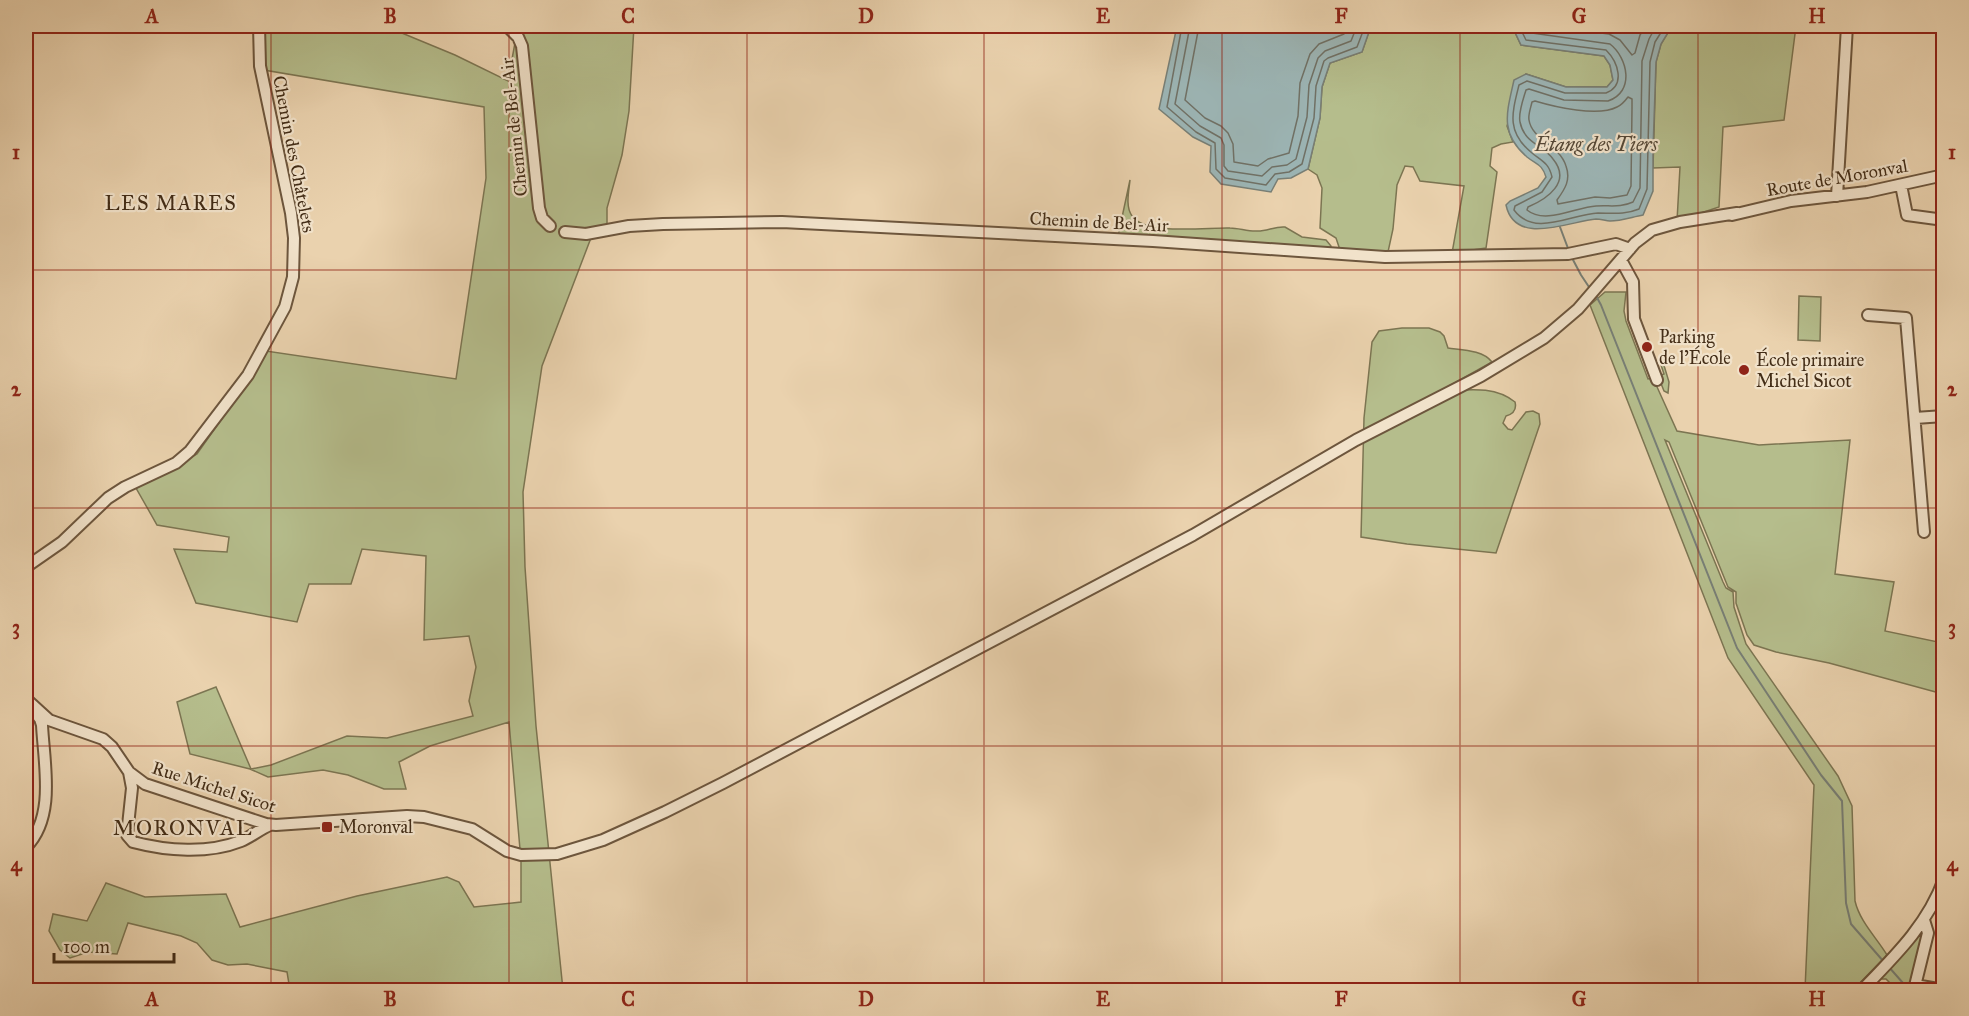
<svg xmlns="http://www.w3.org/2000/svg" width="1969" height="1016" font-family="'IM FELL Great Primer',serif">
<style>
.green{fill:#b5bd8c;stroke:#7c7552;stroke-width:1.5}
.water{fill:#9cb5b5;stroke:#787f76;stroke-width:1.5}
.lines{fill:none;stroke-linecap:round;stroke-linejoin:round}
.shore{stroke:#707166;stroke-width:1.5}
.stream{stroke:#787f76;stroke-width:2}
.minor-casing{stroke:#6d563d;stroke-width:14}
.minor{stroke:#f1e2ca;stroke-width:10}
.grid{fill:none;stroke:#8f2418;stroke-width:1.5;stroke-opacity:0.55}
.poi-dot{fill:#8f2418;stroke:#f1e2ca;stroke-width:2}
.labels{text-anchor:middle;stroke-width:4.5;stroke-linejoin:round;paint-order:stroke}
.street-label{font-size:18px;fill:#432d17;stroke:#f1e2ca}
.poi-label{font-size:18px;fill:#432d17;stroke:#f1e2ca;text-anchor:start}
.water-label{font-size:20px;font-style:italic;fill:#554837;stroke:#f1e2ca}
.neighbourhood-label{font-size:20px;letter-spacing:1.5px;fill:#432d17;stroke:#f1e2ca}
.quarter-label{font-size:21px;letter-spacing:1.5px;fill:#432d17;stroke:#f1e2ca}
.neatline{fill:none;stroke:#8f2418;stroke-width:2}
.grid-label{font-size:20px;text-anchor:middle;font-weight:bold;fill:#8f2418}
</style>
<rect width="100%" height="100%" fill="#ead2ae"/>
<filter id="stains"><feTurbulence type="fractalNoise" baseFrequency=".00333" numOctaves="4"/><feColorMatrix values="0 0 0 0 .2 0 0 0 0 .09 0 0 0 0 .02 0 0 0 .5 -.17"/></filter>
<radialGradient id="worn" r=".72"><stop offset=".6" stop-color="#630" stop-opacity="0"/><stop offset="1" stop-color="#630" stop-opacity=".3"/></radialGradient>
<path class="green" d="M257,26h128l70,29 53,26 9,-49 -7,-6h124l-5,85 -7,44 -15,53v19l-13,3 -52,136 -19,126 2,75 11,159 27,264h-273l-3,-18 -40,-8 -19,1 -16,-5 -15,-17 -16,-7 -53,-13 -11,31 -29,-2 -18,6 -10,-8 -11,-19 4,-17 34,7 19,-38 39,14 81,-3 14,33 117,-31 90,-19 12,5 15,25 47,-5v-41l-12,-139 -79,24 -31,16 7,27h-22l-36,-14 -25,-5 -55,7 -18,-8 -60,-15 -13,-52 39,-15 35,82 20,-4 76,-29 40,2 86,-22 -4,-15 7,-34 -7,-31 -45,4 2,-84 -64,-7 -11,35h-42l-12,38 -101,-19 -22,-54 53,3 2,-15 -72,-12 -21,-37 61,-34 50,-71 19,-32 190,28 30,-201 -2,-71 -226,-38z
M1371,26h141l9,19 83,11 6,9 3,15 -6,7h-41l-40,-13 -19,52 6,16 -12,2 -9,4 -2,18 7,6 -11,76 -34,5 12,-67 -44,-5 -7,-14 -8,-1 -8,19 -4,44 -5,23 -48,-2 -4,-12 -16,-10 2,-40 -5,-13 -9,-6 12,-51 2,-31 8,-24 32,-11z
M1672,26h124l-12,94 -61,7 -4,80 -42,14 3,-54 -27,1 3,-106 5,-18z
M1130,180c-1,11 -5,26 2,36 13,20 77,11 98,12 9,0 19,4 28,3 9,0 18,-5 27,-4l17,10 24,3 5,6 -1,2 -212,-12z
M1605,292h21l-2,19 2,10 22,58 5,-1 24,53 82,14 91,-5 -15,134 59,8 -9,49 58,12v51l-114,-31 -53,-11 -22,-7 -7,-10 -11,-32v-11l-8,-5 -59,-145 -4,-2 58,142 3,6 7,4 1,15 12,37 92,132 14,30 3,95c5,21 21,36 32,54l-34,35h-48l9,-205 -86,-127 -138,-353z
M1799,296l22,1 -1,44 -22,-1z
M1402,328h27l11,4 4,4 4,12c14,2 35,2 44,14l-45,25 -4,4c24,-1 51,-6 72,11 2,8 -2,12 -9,14l-3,7 5,6 4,1 14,-18 7,-1 6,3 1,10 -44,129 -89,-9 -46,-7 3,-119 8,-76 7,-11z
M1660,362h3l6,20 -1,11 -4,-2 -6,-15 6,-2z
M1919,935l4,2 -13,53h-13l-11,-11h-4l-1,-2z"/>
<path class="water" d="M1177,26h194l-9,26 -32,11 -8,24 -2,31 -12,51 -17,9 -13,1 -7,13 -50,-8 -11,-12 1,-26 -18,-9 -34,-28z
M1512,26h160l-11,18 -5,18 -3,88v41l-10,24c-11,2 -22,6 -33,6 -4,0 -9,-2 -14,-2 -26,2 -81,28 -90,-14l4,-4 28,-13 8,-11c-4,-13 -9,-12 -19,-20 -28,-24 -20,-45 -13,-77l12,-6 40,13h41l6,-7 -3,-15 -6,-9 -83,-11z"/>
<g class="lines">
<path class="shore" d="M1182,26l-15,81 29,25 19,11 1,26 9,9 41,7 9,-11 14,-2 13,-8 12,-46 2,-32 8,-25 4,-3 29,-11 8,-21
M1190,26l-15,78 25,22 21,12 3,7v21l4,5 34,5 10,-9 15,-2 9,-6 11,-42 2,-32 9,-27 7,-7 26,-10 6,-15
M1199,26l-14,74 20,18 16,8 7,7 5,11 1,18 24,4 10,-7 21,-6 9,-37 2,-33 10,-29 9,-10 25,-10 4,-8
M1519,26l7,14 80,10c12,12 20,35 0,43h-41l-38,-12 -8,4c-7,28 -13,47 13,68 10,8 17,10 20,24l-10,15 -27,14 -1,4c21,28 57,4 84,3 14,0 27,2 41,-4l8,-20 3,-127 5,-20 10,-16
M1527,26l5,7 78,11c18,14 25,48 -2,57l-44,-1 -35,-11 -3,1c-3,10 -8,23 -6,32 4,21 23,23 33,37 19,23 -6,40 -25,48l-1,3c18,15 49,-3 69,-4 14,-1 24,2 37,-4l7,-14 2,-127 7,-22 7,-13
M1543,26l66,8 11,6 12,15 3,-2 5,-18 6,-9
M1628,97l4,2v9l-1,78 -4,9 -17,3 -15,-1 -37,7 -1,-4c8,-11 14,-20 9,-34 -7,-22 -34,-26 -37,-46 -1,-6 2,-13 3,-18l3,-1c20,6 63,16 82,6 5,-2 8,-6 11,-10z"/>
<path class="stream" d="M1560,227l9,24
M1571,256l10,19 10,15
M1595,294l6,11 136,343 84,127 21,26 4,102 5,21 33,38
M1888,966l15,17v7"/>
<defs>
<path id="minor" d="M507,26l11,11 4,9 17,162 3,10 8,8
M1901,185l6,30 37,5
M1837,196l10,-170
M1732,215l59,-14 76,-9 77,-17
M565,232l21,2 43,-8 34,-2 119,-2 371,19 232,16 183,-3 48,-10 14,5
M1621,260l12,22 1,37 23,61
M1868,315l38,3 18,214
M1915,418l29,-2
M26,567l36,-25 46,-44 17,-11 51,-24 14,-12 58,-76 37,-68 8,-30 1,-39 -3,-25 -31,-147 -1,-40
M26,699l23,21 54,19 9,8 17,25 16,12 121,40 10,1 131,-9 17,1 48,12 35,22 14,4 36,-1 46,-14 62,-28 58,-29 470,-248 163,-95 125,-64 63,-38 34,-29 57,-66 17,-13 28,-8 57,-9
M129,772l3,16 -5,47 6,7c34,9 75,12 108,-1 10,-4 19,-12 29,-16
M26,847c30,-30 18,-83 16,-122l-2,-6 -6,-8
M1915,985l29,5
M1862,990c33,-34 66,-66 82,-111
M1914,990l14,-57 -4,-13"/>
</defs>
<use href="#minor" class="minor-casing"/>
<use href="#minor" class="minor"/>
</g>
<path class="grid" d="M271,26v964M509,26v964M747,26v964M984,26v964M1222,26v964M1460,26v964M1698,26v964M26,270h1918M26,508h1918M26,746h1918"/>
<g class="poi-dot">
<circle cx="1647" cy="347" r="6"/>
<circle cx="1744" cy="370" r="6"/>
<rect x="321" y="821" width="12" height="12" rx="3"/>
</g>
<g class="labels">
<g class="street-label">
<text transform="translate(514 127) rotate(-96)" y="6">Chemin de Bel-Air</text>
<text transform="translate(294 154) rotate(79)" y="6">Chemin des Châtelets</text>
<text transform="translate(1837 178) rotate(-10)" y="6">Route de Moronval</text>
<text transform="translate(1099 222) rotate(3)" y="6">Chemin de Bel-Air</text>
<text transform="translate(214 787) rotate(18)" y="6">Rue Michel Sicot</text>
</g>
<g class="poi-label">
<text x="1659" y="343">Parking<tspan x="1659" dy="21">de l'École</tspan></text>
<text x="1756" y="366">École primaire<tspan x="1756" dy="21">Michel Sicot</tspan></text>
<text x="339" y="833">Moronval</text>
</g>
<g class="water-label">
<text x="1596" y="151">Étang des Tiers</text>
</g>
<g class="neighbourhood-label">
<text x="171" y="210">LES MARES</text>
</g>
<g class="quarter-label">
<text x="183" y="835">MORONVAL</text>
</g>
</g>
<rect width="1969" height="1016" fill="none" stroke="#ead2ae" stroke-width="66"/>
<path d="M54 953v9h120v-9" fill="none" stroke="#432d17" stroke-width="3"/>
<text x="63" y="953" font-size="18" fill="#432d17" stroke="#f1e2ca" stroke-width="4.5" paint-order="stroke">100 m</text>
<rect x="33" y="33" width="1903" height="950" class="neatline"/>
<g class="grid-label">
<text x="152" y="23">A</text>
<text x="390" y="23">B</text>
<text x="628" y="23">C</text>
<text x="866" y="23">D</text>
<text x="1103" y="23">E</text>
<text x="1341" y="23">F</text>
<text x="1579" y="23">G</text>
<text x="1817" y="23">H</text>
<text x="16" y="159">1</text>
<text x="1952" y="159">1</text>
<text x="16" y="396">2</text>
<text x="1952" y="396">2</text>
<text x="16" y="634">3</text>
<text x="1952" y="634">3</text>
<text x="16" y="871">4</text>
<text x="1952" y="871">4</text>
<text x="152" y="1006">A</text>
<text x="390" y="1006">B</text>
<text x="628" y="1006">C</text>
<text x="866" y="1006">D</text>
<text x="1103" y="1006">E</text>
<text x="1341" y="1006">F</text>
<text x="1579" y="1006">G</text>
<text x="1817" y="1006">H</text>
</g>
<rect width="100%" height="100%" filter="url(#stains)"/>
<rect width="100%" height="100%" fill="url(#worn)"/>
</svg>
